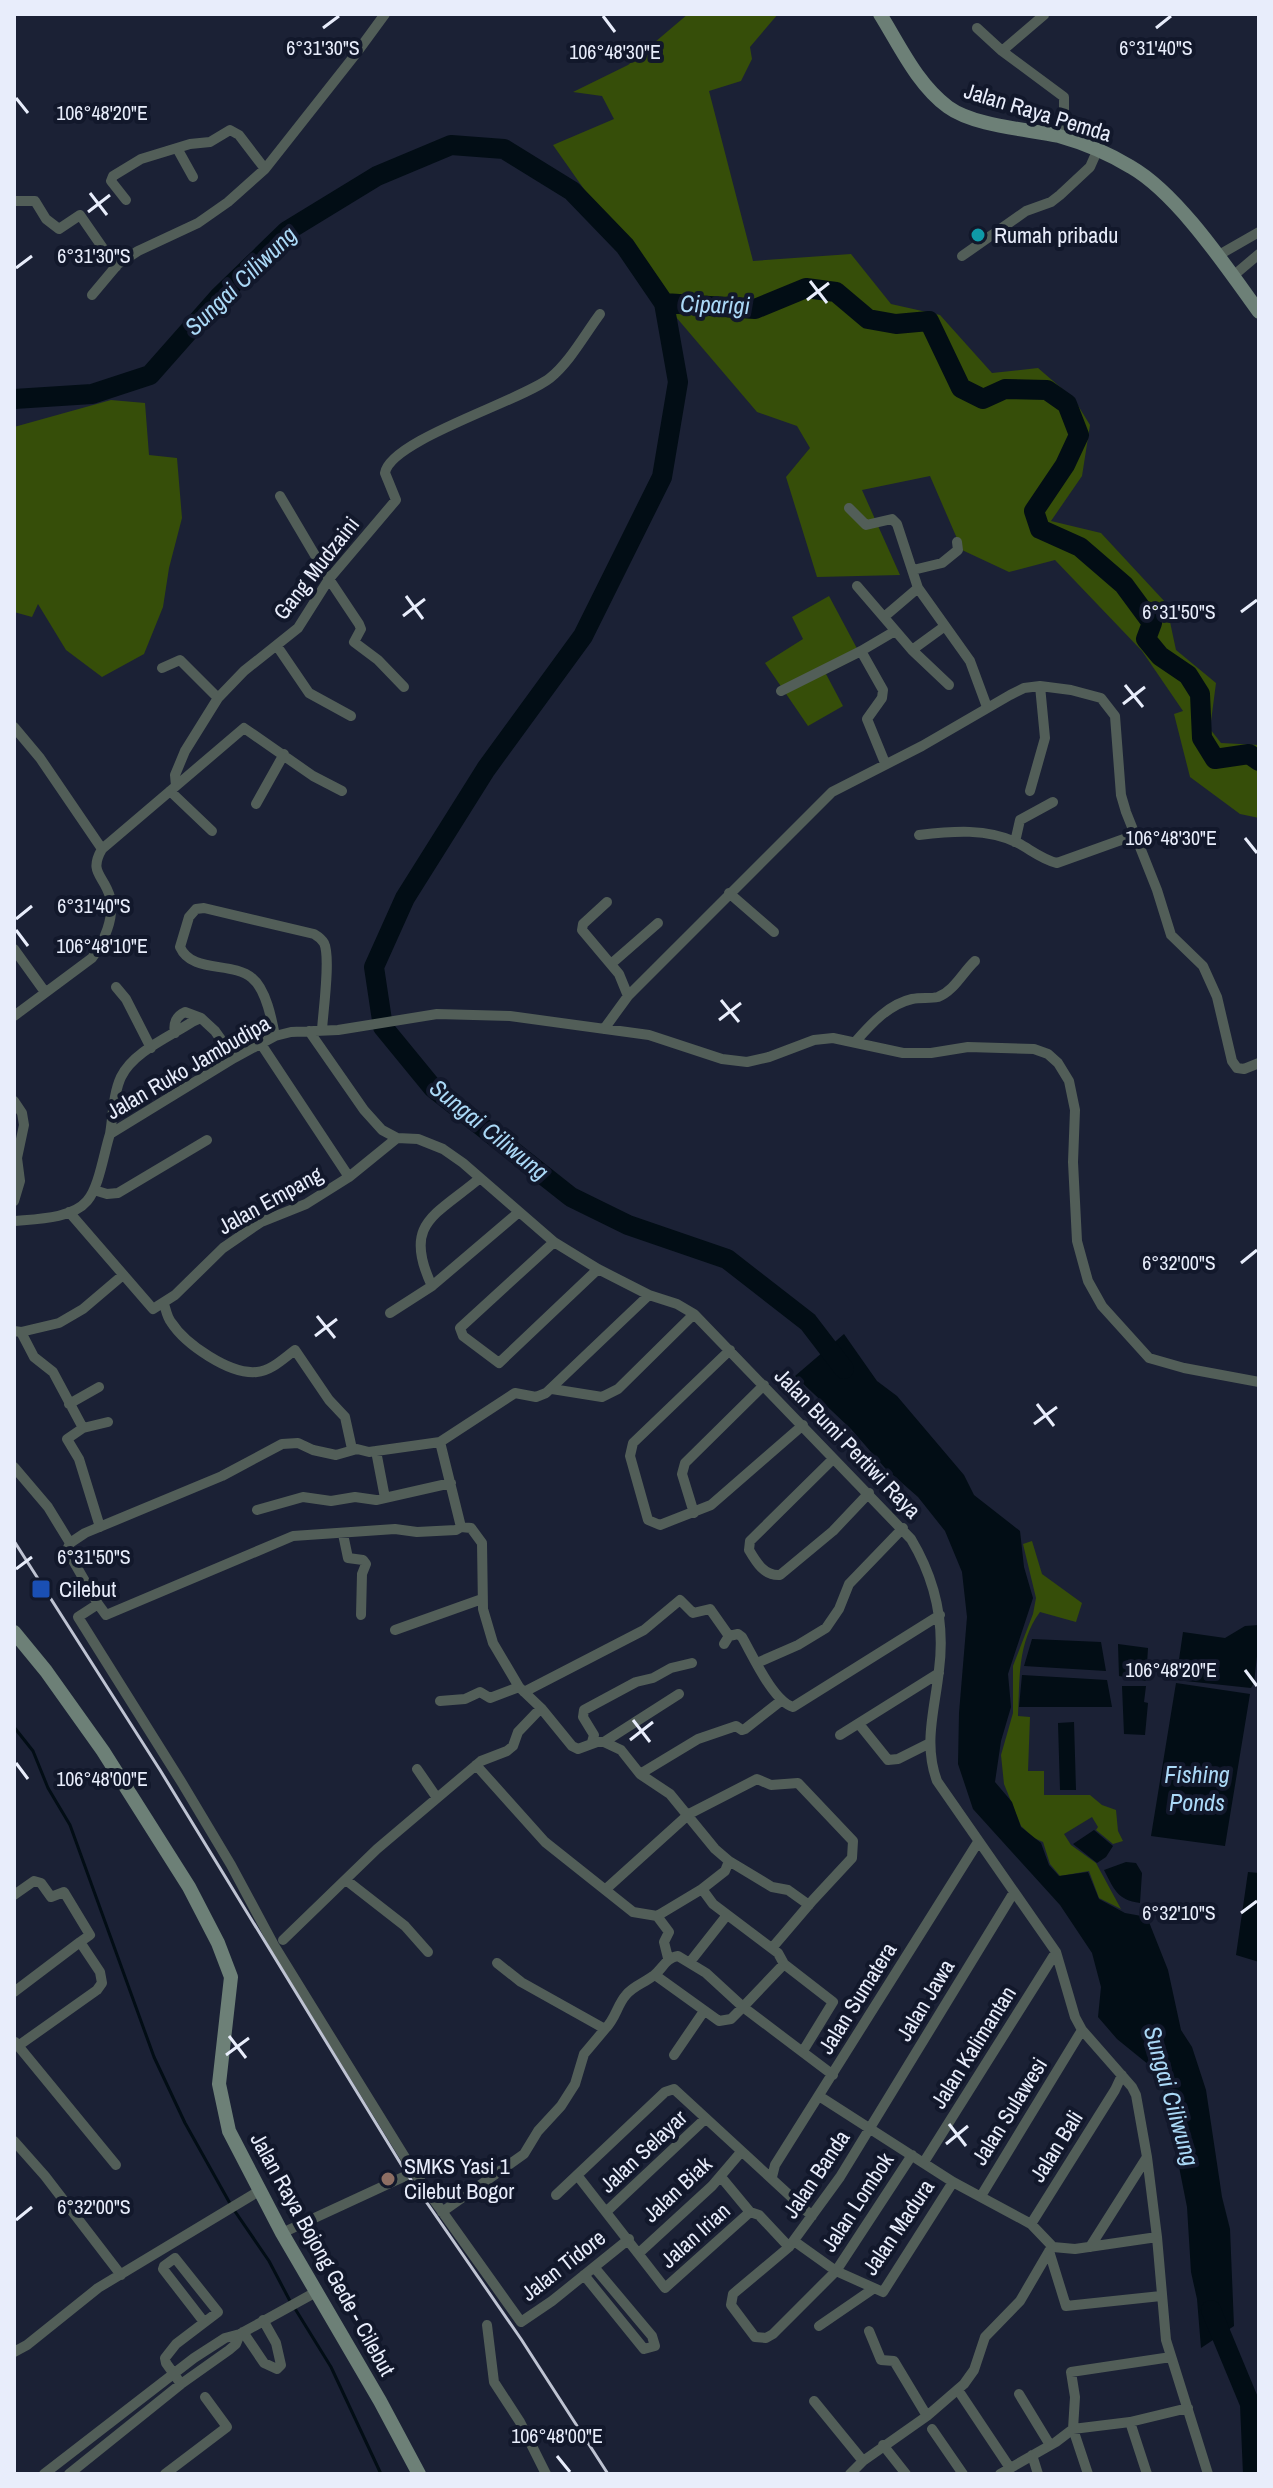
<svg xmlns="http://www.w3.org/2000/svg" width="1273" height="2488" font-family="'Archivo Narrow',sans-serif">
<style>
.green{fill:#364e09}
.water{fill:#020d15}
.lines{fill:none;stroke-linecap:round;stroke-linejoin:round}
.stream{stroke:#020d15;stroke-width:3}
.river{stroke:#020d15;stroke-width:20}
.minor{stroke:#525e58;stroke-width:10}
.secondary{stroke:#6d8077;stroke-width:14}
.rail{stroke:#bec3d2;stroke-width:3}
.ticks{fill:none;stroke:#e8edfb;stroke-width:3}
.culture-dot{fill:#0f9aa8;stroke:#12182b;stroke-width:3}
.transit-dot{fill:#1a4fb4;stroke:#12182b;stroke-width:3}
.education-dot{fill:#8d6e63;stroke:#12182b;stroke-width:3}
.labels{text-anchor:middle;stroke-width:8;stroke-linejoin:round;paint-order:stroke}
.street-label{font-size:22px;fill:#e8edfb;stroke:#12182b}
.poi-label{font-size:22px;fill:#e8edfb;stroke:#12182b;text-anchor:start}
.water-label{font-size:24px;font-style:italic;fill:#abd9f7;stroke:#12182b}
.ticks-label{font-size:20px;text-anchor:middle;fill:#e8edfb;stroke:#12182b;stroke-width:8;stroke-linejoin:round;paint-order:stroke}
</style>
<rect width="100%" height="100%" fill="#1b2135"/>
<path class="green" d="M688,14h90l-28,33 2,12 -11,22 -32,10 44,170 98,-7 40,50 49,11 52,58 46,-5 36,31 16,26 -8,51 -31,45 50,12 65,70 10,47 40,33 -6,46 11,14 38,2v73l-19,-4 -50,-37 -16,-63 9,-3 -41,-60 -87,-91 -46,12 -47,-22 -32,-74 -68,14 38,85 -83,2 -31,-100 24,-29 -13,-22 -40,-14 -93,-109 -111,-158 61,-26 -12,-23 -29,-4 55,-27z
M111,400l34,3 4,52 28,3 5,60 -13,50 -6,39 -19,47 -42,23 -36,-27 -28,-46 -6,13 -18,-5v-185z
M829,596l32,60 -35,18 17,32 -35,20 -43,-63 38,-24 -11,-22z
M1032,1541l10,33 40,29 -6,19 -36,-10c-23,31 -20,67 -22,104l12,1 -2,54h16v24h46l12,10 14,5 2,21 5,10 -10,3 -17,-14 2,-3 -6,-10 -28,17 7,11 25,18 25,46 -22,-11 -10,-27 -29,5 -10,-12 -7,-22 -9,-4 -13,-12 -17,-42 -3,-29 12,-42v-47l20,-52 3,-16 -13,-54z"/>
<path class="water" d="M844,1334l33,47 20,15 67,79 10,20 46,36 4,36 9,31 -25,76 3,33 -10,34 -6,41 17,20 9,25 20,16 8,22 10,11 29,-4 11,27 26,14 22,4 21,53 13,60 11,17 14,43 16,107 8,32 4,97 -33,22 -4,-49 -6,-27 -4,-65 -23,-116 -15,-26 -32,-26 -19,-22 3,-30 -9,-34 -32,-48 -87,-96 -15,-45 1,-51 8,-96 -5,-45 -17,-41 -27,-34 -33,-29 -34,-39 -56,-53z
M1259,1625v30l-2,1 -3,27 -3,5 -75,-8 7,-48 42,6 20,-12z
M1032,1639l69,3 5,29 -82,-5z
M1118,1644l30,4 -2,33 -27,-5z
M1022,1675l85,5 5,27h-93z
M1176,1683l74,11 -25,152 -74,-10z
M1122,1686h24l-2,16 4,1 -3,32 -21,-1z
M1074,1722l2,68h-16l-2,-67z
M1094,1830l19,16 -7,11 -9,6 -24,-19z
M1126,1862l10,1 6,10 -2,30c-23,-3 -26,-14 -36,-33z
M1248,1872l11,1v89l-23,-7z"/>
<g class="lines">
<path class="stream" d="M14,1727l19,24 15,37 22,37 84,232 31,66 47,84 37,54 21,40
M294,2307l37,60 50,107"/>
<path class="river" d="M664,303l91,6 51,-21 30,4 32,27 28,5 33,-3 32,67 22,11 22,-10 42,1 20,14 12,31 -14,30 -31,46 6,18 40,18 44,38 28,38 -6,16 14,17 28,19 12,19 2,44 13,21 34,-5 10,7
M14,399l78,-5 58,-19 68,-77 69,-67 90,-55 74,-31 53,4 68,42 53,55 39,57 14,79 -16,95 -79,159 -97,133 -81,129 -31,69 9,60 50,61 138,109 57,28 99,34 81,63 36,47
M1211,2310l39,94 3,70"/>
<path class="minor" d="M977,28l25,23 62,46v41
M1002,51l42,-36
M178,150l15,27
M126,200l-15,-19 2,-5 28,-17 49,-15 20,-2 20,-12 9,5 26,34
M14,201h21l11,18 13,10 21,-14 36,52
M962,256l64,-45 25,-9 9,-7 30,-28 8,-18
M1217,256l42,-24
M1233,276l26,-22
M92,295l26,-31 20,-13 60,-28 30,-21 37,-33 90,-114 30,-41
M280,496l49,83 30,45 2,5 -7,13 24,18 26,27
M849,508l17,17 26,-6 5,5 21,64 52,73 17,46
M913,570l29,-7 16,-13 -1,-8
M857,586l55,64 37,35
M884,617l34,-29
M277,646l32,47 42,23
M912,650l33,-24
M861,651l22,39 -1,8 -15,21 18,44
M162,668l18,-8 38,38
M781,691l80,-40 34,-20
M14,727l26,31 62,91
M176,786l68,-58 69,48 29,15
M170,791l42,40
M1030,791l15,-53 -5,-52
M256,804l28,-50
M919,835c34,-4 68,-7 99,8 13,7 25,17 39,20l78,-28
M1015,842l5,-22 33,-18
M729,893l45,39
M607,902l-24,22 -1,6 37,44 9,22
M14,949l31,43
M611,964l47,-41
M116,987l10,12 25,49
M14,1016l78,-58c12,-16 23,-41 18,-61 -6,-22 -22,-24 -8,-48l74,-63 -1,-11 10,-24 33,-53 26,-27 54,-43 31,-49 67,-79 -11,-27c5,-33 136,-72 165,-95 20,-16 35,-44 50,-64
M604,1029l24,-33 204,-204 90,-46 88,-51 14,-7 16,-2 31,4 30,8 14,18 6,79 5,17 31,78 14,45 32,31 14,31 15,64 5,7 7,1 15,-6
M309,1031l55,79 18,20 15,8 21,1 25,10 20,14 91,79 44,27 51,26 28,9 17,10 217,225c24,40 34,85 28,131 -4,39 -16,73 -2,111l119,171 19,65 7,13 50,57 4,8 11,62 10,80 9,103 42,134
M175,1033c-2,-9 1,-17 10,-21l16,6
M275,1036c-3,-16 -9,-47 -23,-58 -20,-17 -60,-4 -72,-31l9,-30 7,-8 8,-1 110,26c5,3 7,4 10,9 7,14 -1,69 -2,87
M856,1041c15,-17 33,-37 56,-42 9,-2 18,0 26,-2 16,-6 25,-25 37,-36
M261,1044l88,133
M14,1101l8,12 2,12 -7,33 3,23 -6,20
M110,1134c3,-18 3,-40 11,-57 12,-25 48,-40 71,-55l9,-4 14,13 19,27
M94,1190l13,4 11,-1 89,-53
M69,1212l84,97 22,-14 48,-47 38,-26 45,-18 43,-27 48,-39
M14,1221c21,-2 58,-2 73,-20 12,-13 17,-49 23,-67l124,-76 41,-22 16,-4 47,-2 99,-16 73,2 139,19 73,24 25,3 22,-5 45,-17 19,-2 70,15h28l37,-6 66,2 14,5 10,9 11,18 6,29 -2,52 4,79 11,40 14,25 47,52 35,10 75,14
M554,1242l-94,86 3,8 36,27 99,-94
M432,1286c-30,-63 3,-70 48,-108
M164,1304c2,6 3,13 7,18 14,22 59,53 86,50 14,-1 27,-14 38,-22l34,50 16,17 7,32
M390,1313l42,-27 87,-74
M14,1331l7,1 13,25 19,15 30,56
M21,1332l38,-9 24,-14 40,-34
M730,1350l-97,93 -3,13 18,64 12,5 51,-20 92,-80
M552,1389l50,8 16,-8 76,-75
M69,1404l30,-17
M376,1451l9,47
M833,1459l-83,82 -1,9c7,12 15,26 31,25l53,-44 36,-38
M14,1467l34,40 22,36
M257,1510l46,-13 28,4 24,-4 21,3 75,-17
M694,1513l-12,-39 3,-11 79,-78
M100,1527l-21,-68 -12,-20 16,-11 25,-6
M461,1527l10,1 11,15 1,66 10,34 26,44 22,21 31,38 6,3 19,-7h7l17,8 19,24 30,20 45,55 14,12 -4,10 -23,18 11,15 65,49 6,11 -41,43 90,68
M343,1534l5,24 15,2 3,4 -4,10 -1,41
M98,1604l-31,-54 3,-7 15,-10 137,-57 60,-32 16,-1 15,7 23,5 21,-6 12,3 71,-10
M395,1630l87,-31
M724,1644l5,-8 9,-2 4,3c11,19 31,64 51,70l147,-92
M757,1663l41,-18 28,-17 13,-19 10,-25 54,-56
M524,1692l120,-62 36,-30 13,13 17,-4 19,27
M440,1701l25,-2 15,-7 10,6 29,-11
M859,1724l29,36 10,-1 32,-16
M840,1735l99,-62
M592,1742l2,-7 -11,-18 1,-7 52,-28 17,-4 18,-10 21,-5
M604,1742l75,-48
M476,1765l69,77 88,70 24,4 45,-27
M417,1769l20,29
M640,1774l58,-35 38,-13 6,4 3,-1 37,-29
M729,1861l43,26 16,3 21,15
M346,1880l59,46 23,26
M606,1889l83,-75 68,-35 14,6 27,-2 55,58 -1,17 -39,42 -41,48
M14,1895l20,-14 7,2 10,14 13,-5 26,43 -10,7 20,30 2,11 -5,7 -79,56
M657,1916l12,16 -5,10 4,16
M283,1940l94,-91 85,-72 19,-16 26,-10 6,-5 5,-14 23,-24
M690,1962l37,-47
M784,1964l49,38 -30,49
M14,1992l66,-50
M605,2029c11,-11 12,-24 21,-34 7,-9 18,-12 27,-19 10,-7 12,-18 25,-20l28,17 37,34 -12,12 -12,2 -64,-46
M15,2042l101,123
M674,2055l30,-44
M819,2096l134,86 78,42 22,23
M14,2141l31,35 76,99
M912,2155l-76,116 -63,63 -7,4 -11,-1 -24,-32 2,-11 56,-47 51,-70 174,-285
M924,2162l132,-210
M414,2172l107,150 31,-21 77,-62
M577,2175l88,113 85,-76
M721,2177l29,35 9,3 30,32
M772,2177l3,-12 203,-323
M556,2195l109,-103 9,-3 138,127
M981,2196l101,-166
M607,2211l98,-92
M442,2212l82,-58 14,-23 23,-25 14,-22 9,-30 21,-25 -84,-47 -24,-19
M1031,2224l84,-134 7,-15
M282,2233l132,-61 -139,-225 -44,-82 -49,-82 -104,-166 20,-13 8,11 187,-79 102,-7 22,3 39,-2 5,-3 -21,-85 75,-49 21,4 10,-4 103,-98
M794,2241l42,30 47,21 70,-110
M1053,2247l22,2 82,-12
M1090,2247l57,-90
M1049,2251l17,55 95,-10
M639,2253l73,-67 29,-34
M584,2275l60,74 11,-3 -3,-10 -58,-69
M487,2325l7,57 26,40 26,52
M819,2326l54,-37
M869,2331l12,29 13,1 33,55
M243,2332l21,31 13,6 4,-4 -5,-22 -13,-23
M14,2352l13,-7 71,-57 156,-94 4,-2 4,3
M181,2384l-15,-21 -1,-5 11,-14 42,-32 -43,-54 -11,8 -1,3 41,53
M958,2390l52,78
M1019,2394l31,51
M814,2401l49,60 64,-45 37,-32 10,-14 11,-33 35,-36 28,-48
M1130,2422l17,52
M932,2429l31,45
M883,2445l23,29
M1032,2455l6,19
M44,2474l150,-116 31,-20 15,-4 76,-42
M69,2474l112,-90 48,-34 7,-6 4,-10
M165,2474l62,-47 -22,-30
M850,2474l13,-13
M1000,2474l56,-32 17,-13 57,-7 58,-14
M1088,2474l-15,-45 2,-32 -4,-25 100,-15"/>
<path class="secondary" d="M880,14c20,32 37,70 68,93 26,19 78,22 111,29 25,7 49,17 72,31 47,27 96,101 128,145
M14,1632l32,39 57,80 86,136 29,56 13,34 -12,107 10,47 53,102 98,168 39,73"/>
<path class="rail" d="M14,1541l146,229 247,404 114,165 87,135"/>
</g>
<path class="ticks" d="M603,16l12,16M323,28l16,-12M1156,28l15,-12M16,98l12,15M90,193l17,22M88,212l22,-17M16,268l16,-12M810,281l17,22M807,300l22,-17M406,596l17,23M1241,612l16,-12M403,616l22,-17M1125,685l18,22M1123,704l22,-17M1245,838l12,15M16,919l16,-13M16,930l12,16M721,1000l18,22M719,1020l22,-17M1241,1263l16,-13M317,1316l18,22M315,1336l22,-17M1037,1404l17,22M1034,1424l23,-17M16,1569l16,-12M1245,1670l12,16M633,1720l17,22M630,1740l23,-18M16,1763l12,16M1241,1913l16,-12M229,2036l17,22M226,2055l23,-17M949,2124l17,22M946,2144l22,-18M16,2220l16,-13M557,2456l13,16"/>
<circle class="culture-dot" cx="978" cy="235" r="8"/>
<rect class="transit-dot" x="31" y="1579" width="20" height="20" rx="4"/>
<circle class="education-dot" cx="388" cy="2179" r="8"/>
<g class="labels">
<g class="street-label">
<text transform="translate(1038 112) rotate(17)" y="8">Jalan Raya Pemda</text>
<text transform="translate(316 568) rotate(-52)" y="8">Gang Mudzaini</text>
<text transform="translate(188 1067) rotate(-30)" y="8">Jalan Ruko Jambudipa</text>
<text transform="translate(270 1200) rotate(-29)" y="8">Jalan Empang</text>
<text transform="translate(848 1443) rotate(46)" y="8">Jalan Bumi Pertiwi Raya</text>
<text transform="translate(857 1998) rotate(-58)" y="8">Jalan Sumatera</text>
<text transform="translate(925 2000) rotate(-59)" y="8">Jalan Jawa</text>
<text transform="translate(973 2047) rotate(-58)" y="8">Jalan Kalimantan</text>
<text transform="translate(1009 2111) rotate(-58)" y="8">Jalan Sulawesi</text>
<text transform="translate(1056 2146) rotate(-58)" y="8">Jalan Bali</text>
<text transform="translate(643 2151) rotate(-43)" y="8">Jalan Selayar</text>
<text transform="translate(816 2174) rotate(-56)" y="8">Jalan Banda</text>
<text transform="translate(677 2189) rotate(-43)" y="8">Jalan Biak</text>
<text transform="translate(857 2202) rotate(-57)" y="8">Jalan Lombok</text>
<text transform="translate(898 2227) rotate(-56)" y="8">Jalan Madura</text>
<text transform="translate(695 2235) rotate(-42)" y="8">Jalan Irian</text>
<text transform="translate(323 2254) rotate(61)" y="8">Jalan Raya Bojong Gede - Cilebut</text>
<text transform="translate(563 2265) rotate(-38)" y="8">Jalan Tidore</text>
</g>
<g class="poi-label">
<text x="994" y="243">Rumah pribadu</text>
<text x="59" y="1597">Cilebut</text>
<text x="404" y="2174">SMKS Yasi 1<tspan x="404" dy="25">Cilebut Bogor</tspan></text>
</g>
<g class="water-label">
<text transform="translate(241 281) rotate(-44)" y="8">Sungai Ciliwung</text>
<text transform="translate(715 305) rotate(2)" y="8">Ciparigi</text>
<text transform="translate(489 1130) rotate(39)" y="8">Sungai Ciliwung</text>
<text x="1197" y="1783">Fishing<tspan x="1197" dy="28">Ponds</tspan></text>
<text transform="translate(1171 2096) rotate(74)" y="8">Sungai Ciliwung</text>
</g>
</g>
<g class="ticks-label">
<text x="323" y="55">6°31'30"S</text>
<text x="1156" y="55">6°31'40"S</text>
<text x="615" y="59">106°48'30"E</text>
<text x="102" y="120">106°48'20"E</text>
<text x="94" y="263">6°31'30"S</text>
<text x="1179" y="619">6°31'50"S</text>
<text x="1171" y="845">106°48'30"E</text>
<text x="94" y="913">6°31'40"S</text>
<text x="102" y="953">106°48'10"E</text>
<text x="1179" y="1270">6°32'00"S</text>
<text x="94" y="1564">6°31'50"S</text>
<text x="1171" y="1677">106°48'20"E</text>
<text x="102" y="1786">106°48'00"E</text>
<text x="1179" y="1920">6°32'10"S</text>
<text x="94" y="2214">6°32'00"S</text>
<text x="557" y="2443">106°48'00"E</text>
</g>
<rect width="1273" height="2488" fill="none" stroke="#e8edfb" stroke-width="32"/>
</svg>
